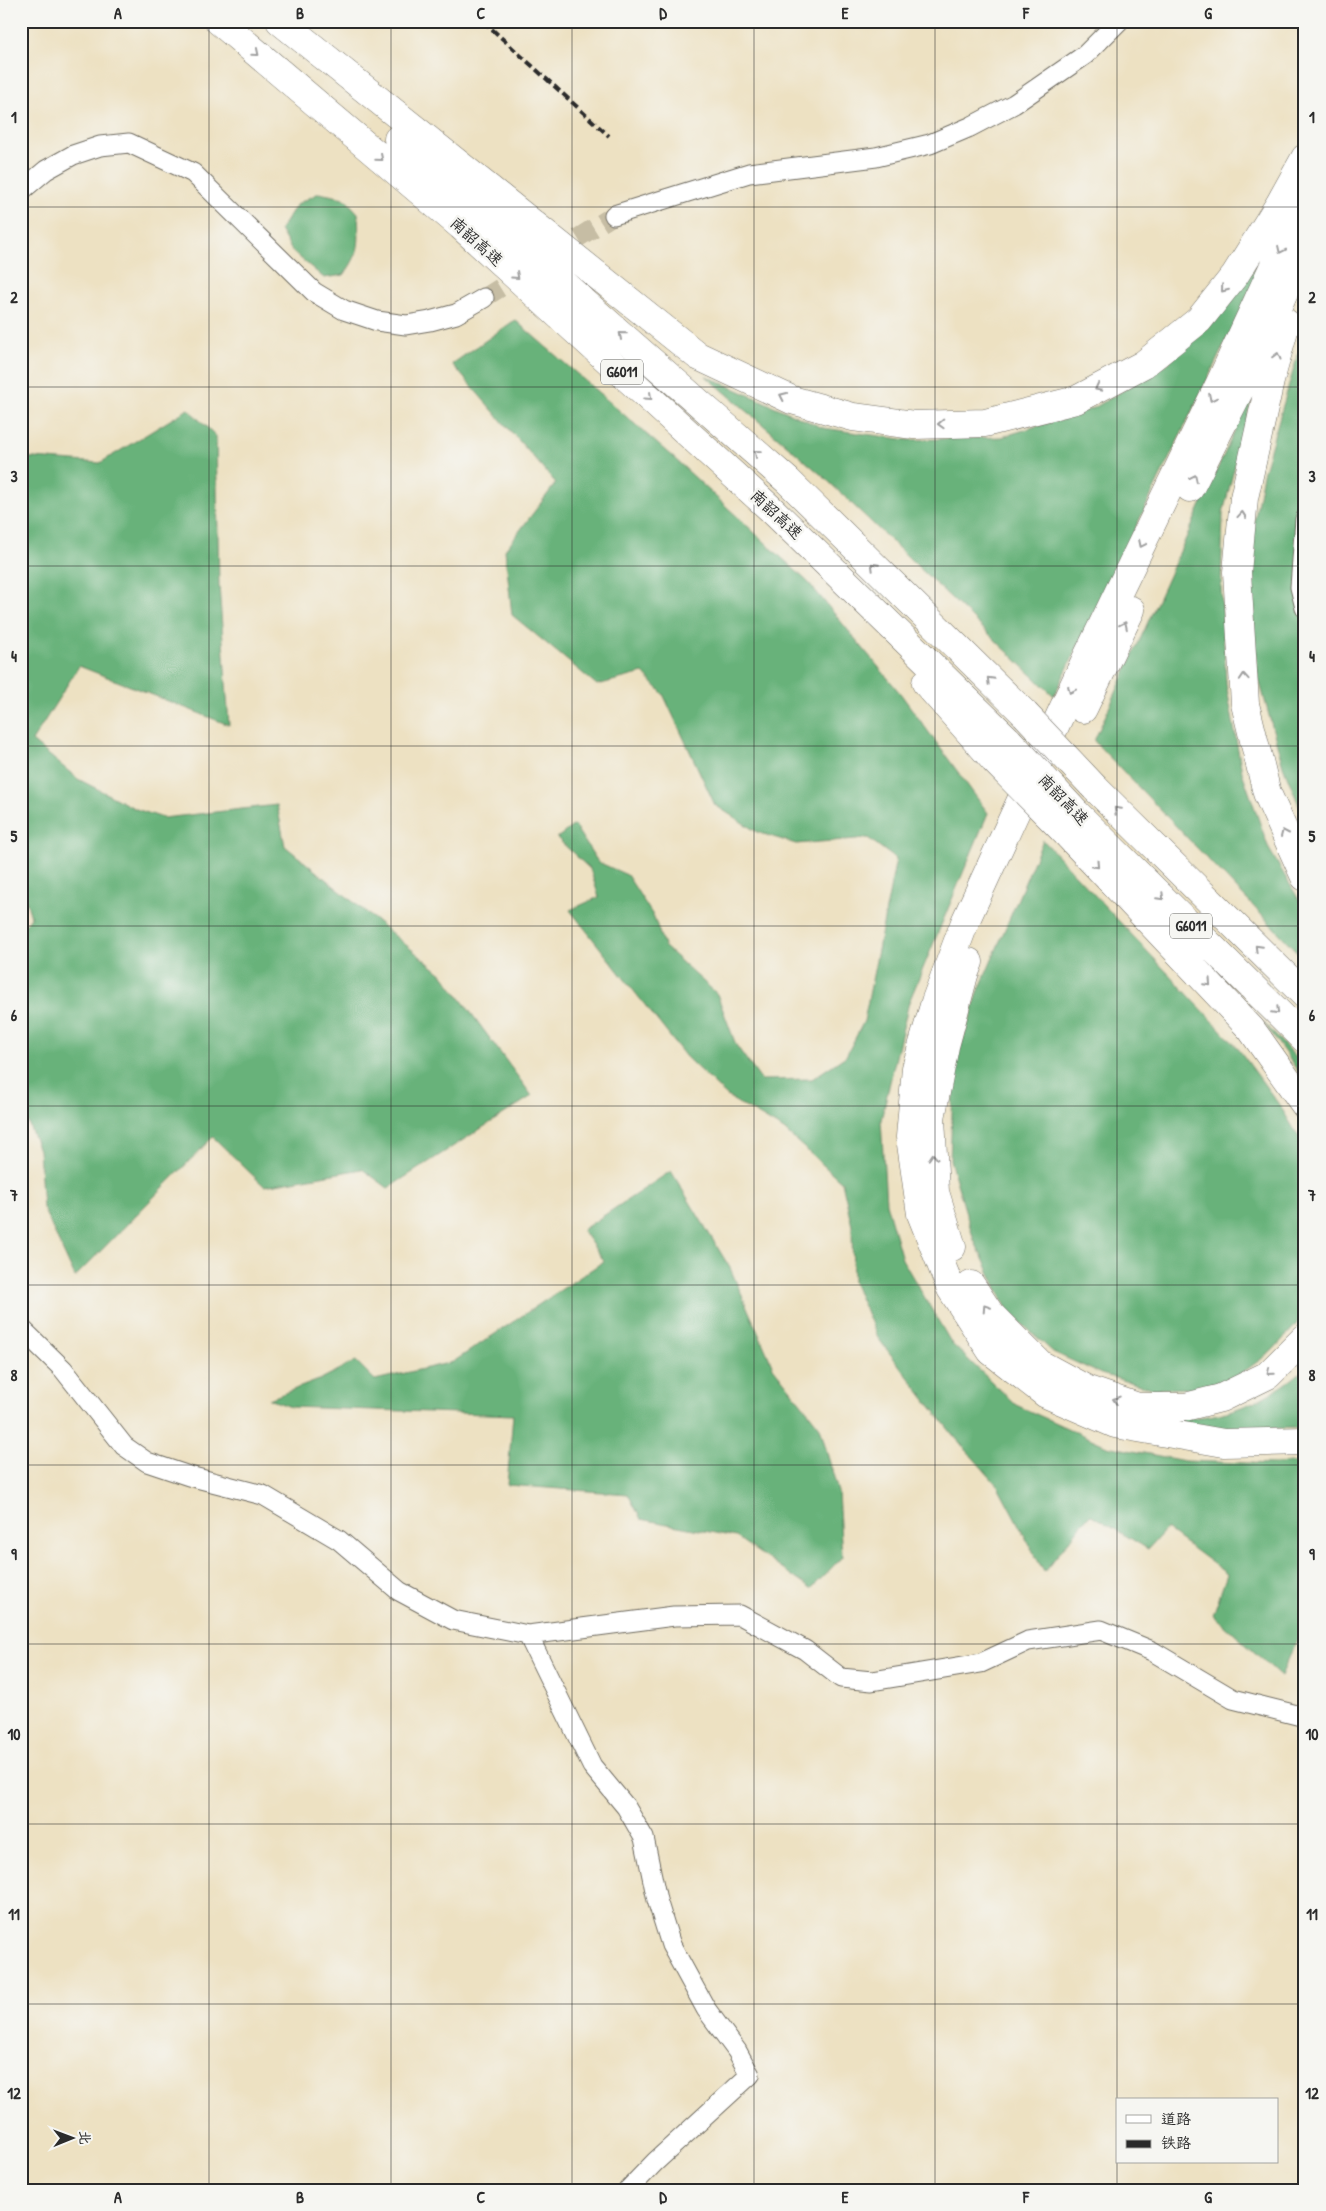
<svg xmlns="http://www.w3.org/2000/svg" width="1326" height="2211" font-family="'Patrick Hand','LXGW WenKai TC',sans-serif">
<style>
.forest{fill:#68b27a;stroke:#4a6e52}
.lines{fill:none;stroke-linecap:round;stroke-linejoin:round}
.minor-tunnel{stroke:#c6bda4;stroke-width:19;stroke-dasharray:19 9;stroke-linecap:butt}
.minor-casing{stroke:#6f6b60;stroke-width:21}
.highway-casing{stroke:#6f6b60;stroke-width:29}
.minor{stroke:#fff;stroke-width:19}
.highway{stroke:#fff;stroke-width:28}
.rail{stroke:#2b2b2b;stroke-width:4;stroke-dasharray:8 4;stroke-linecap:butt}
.highway-bridge-casing{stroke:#6f6b60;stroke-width:29;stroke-linecap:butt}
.highway-bridge{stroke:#fff;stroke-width:28}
.oneway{stroke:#a0a0a0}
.grid{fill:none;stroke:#2b2b2b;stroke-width:1;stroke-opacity:0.55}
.labels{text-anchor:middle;stroke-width:5;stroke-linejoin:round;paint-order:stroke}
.shield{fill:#f6f6f2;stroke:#686867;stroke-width:1}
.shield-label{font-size:15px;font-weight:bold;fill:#2b2b2b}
.street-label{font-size:16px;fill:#2b2b2b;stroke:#f6f6f2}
.neatline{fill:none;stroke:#2b2b2b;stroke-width:2}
.grid-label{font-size:16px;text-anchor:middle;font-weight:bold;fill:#2b2b2b}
</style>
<rect width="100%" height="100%" fill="#f6f6f2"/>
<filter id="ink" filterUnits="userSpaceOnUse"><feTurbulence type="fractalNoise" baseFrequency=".02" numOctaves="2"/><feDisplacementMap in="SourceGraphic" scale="10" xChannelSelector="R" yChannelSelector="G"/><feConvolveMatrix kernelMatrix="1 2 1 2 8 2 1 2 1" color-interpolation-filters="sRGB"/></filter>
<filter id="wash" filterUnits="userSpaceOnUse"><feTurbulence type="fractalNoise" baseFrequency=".0096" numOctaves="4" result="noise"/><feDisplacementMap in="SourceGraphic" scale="20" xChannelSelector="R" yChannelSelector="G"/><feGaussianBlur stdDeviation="1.12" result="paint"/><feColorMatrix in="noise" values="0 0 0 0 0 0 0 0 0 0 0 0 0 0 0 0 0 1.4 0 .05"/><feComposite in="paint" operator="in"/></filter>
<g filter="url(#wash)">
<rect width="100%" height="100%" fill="#ede1c2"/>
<path class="forest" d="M319,193l25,5 14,15c1,31 4,36 -14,62l-20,3 -32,-27 -12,-21 17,-26z
M1274,242l-220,454 -229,-218 -119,-102 117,52 85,12 94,-3 92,-29 74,-45 50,-46z
M515,320l160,139 134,124 91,110 88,120 -79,189 -28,118 5,83 16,56 50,85 64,61 91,41 78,15 90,3 30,-2v165l-2,-1 -22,50 -68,-61 14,-41 -61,-45 -18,20 -58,-35 -46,58 -46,-86 -45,-51 -75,-97 -25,-56 -1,-56 -10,-44 -58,-52 -56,-33 -42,-40 -116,-147 29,-13 -9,-28 -33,-31 17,-13 24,37 29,13 27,42 10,29 53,48 19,51 25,35 51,-1 34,-23 18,-35 32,-162 -28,-21 -72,6 -39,-12 -42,-27 -52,-111 -20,-21 -46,12 -85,-70 -7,-65 51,-67 -104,-119z
M1305,330v490l-22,-54 -26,-94 -9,-116 15,-82z
M1255,386l-32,127 -2,74 5,96 16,89 27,77 36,61v50l-211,-219z
M188,409l28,27 3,149 10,140 -150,-59 -47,75 46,38 58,30 27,9 114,-13 8,41 159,130 88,120 -144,92 -26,-19 -98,17 -51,-49 -138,140 -32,-69 -4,-58 -18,-45v-175l10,-13 -10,-33v-427l79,6z
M1043,840l194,207 43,59 25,41v160l-9,18 -25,27 -36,26 -41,10 -40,1 -53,-15 -48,-22 -45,-41 -34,-71 -24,-80 4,-92 25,-78z
M1263,1022l42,45v14z
M671,1171l59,97 43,99 47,60 18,65 4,65 -31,32 -75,-52 -95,-18 -13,-25 -121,-9 6,-70 -222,-8 -22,-8 50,-19 37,-19 19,19 78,-18 151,-101 -22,-31z
M1305,1368v60l-84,1 -95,-12c24,0 49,1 73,0 35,-2 82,-25 106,-49z"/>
</g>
<g filter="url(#ink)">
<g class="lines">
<path class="minor-tunnel" d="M554,253l60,-38
M484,298l43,-27"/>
<defs>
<path id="minor" d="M21,191l25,-21 27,-15 27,-9 29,-3 64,30 121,119 30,18 33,11 29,4 24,-4 26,-7 28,-16
M614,215l135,-42 127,-16 54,-13 40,-17 44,-23 71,-49 34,-34
M1305,519l-5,68 5,21
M21,1328l42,41 61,77 23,16 42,14 74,19 76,45 60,51 54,29 75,15 146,-19 66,-1 65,35 36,28 31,3 109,-18 47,-22 73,-11 51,21 81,48 72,18
M528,1635l64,131 34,41 18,31 13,62 14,45 35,64 31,42 13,24 -95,87 -27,28"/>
<path id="highway" d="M219,21l242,205 311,284 237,231
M280,21l418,335 94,44 61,17 61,8 71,-2 91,-23 68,-36 55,-44 36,-45 44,-70 26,-47
M398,139l390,342 237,233
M1305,189l-18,48 -68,148 -134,276 -120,261 -30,80 -19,66 -6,69 11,77 30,75 40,62 55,43 69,30 109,19 81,-2
M1286,323l-16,58 -26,117 -7,74 8,132 22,89 38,84
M1190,488l63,-124 52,-121
M926,683l68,77
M1083,709l48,-99
M1095,788l210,207
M1076,813l229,226
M1063,830l188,199 54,76
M952,1247l-17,-55 -4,-74 14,-72 19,-71 5,-13
M971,1285l20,30 49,49 48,26 50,17h47l36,-9 47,-23 37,-37"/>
</defs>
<use href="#minor" class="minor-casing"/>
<use href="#highway" class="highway-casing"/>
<use href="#minor" class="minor"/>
<use href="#highway" class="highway"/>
<path class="rail" d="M483,21l126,115"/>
<defs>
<path id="highway-bridge" d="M1025,714l70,74
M1009,741l67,72
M994,760l69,70"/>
</defs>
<use href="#highway-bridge" class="highway-bridge-casing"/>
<use href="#highway-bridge" class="highway-bridge"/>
</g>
<defs><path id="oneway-chevron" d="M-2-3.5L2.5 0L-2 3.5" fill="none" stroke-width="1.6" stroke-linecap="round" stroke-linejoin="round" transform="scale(1.25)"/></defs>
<g class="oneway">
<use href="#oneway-chevron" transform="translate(256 53) rotate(40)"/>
<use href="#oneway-chevron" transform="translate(380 158) rotate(40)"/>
<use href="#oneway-chevron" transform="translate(1281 250) rotate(115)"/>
<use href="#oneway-chevron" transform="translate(516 276) rotate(42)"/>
<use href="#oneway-chevron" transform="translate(1224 289) rotate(129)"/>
<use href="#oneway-chevron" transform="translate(622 335) rotate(-139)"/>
<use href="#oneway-chevron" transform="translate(1277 356) rotate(-75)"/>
<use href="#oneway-chevron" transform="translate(1098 388) rotate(152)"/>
<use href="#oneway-chevron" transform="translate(783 396) rotate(-155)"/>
<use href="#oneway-chevron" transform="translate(649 397) rotate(42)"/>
<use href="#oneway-chevron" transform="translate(1212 398) rotate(116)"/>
<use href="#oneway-chevron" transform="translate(941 424) rotate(178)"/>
<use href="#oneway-chevron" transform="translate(757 453) rotate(-139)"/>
<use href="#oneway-chevron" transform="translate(1194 478) rotate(-64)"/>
<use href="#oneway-chevron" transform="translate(1242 515) rotate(-85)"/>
<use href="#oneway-chevron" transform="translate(1142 544) rotate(116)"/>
<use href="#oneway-chevron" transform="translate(874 566) rotate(-135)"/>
<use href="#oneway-chevron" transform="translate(1124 625) rotate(-64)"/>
<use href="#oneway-chevron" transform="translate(1244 677) rotate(-94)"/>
<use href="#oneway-chevron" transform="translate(990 680) rotate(-135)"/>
<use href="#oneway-chevron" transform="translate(1071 690) rotate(115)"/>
<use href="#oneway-chevron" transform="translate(1117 810) rotate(-135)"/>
<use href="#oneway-chevron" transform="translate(1284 833) rotate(-114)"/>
<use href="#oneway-chevron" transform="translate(1096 865) rotate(47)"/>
<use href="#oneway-chevron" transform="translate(1161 897) rotate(45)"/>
<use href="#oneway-chevron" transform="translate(1258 948) rotate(-135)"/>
<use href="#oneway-chevron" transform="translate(1208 983) rotate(47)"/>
<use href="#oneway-chevron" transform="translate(1276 1011) rotate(45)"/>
<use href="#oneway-chevron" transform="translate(933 1157) rotate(-93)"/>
<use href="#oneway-chevron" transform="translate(986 1308) rotate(-123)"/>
<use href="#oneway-chevron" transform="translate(1270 1372) rotate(141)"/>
<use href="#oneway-chevron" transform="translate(1116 1400) rotate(-162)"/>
</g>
</g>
<path class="grid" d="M209,21v2169M391,21v2169M572,21v2169M754,21v2169M935,21v2169M1117,21v2169M21,207h1284M21,387h1284M21,566h1284M21,746h1284M21,926h1284M21,1106h1284M21,1285h1284M21,1465h1284M21,1644h1284M21,1824h1284M21,2004h1284"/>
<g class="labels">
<g class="shield">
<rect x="601" y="359.5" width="42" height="25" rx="4"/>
<rect x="1170" y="913.5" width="42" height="25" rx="4"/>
</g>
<g class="shield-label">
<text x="622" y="377">G6011</text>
<text x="1191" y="931">G6011</text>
</g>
<g class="street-label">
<text transform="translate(477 241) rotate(42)" y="6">南韶高速</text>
<text transform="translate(777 514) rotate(43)" y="6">南韶高速</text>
<text transform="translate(1064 799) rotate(46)" y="6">南韶高速</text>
</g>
</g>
<rect width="1326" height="2211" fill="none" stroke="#f6f6f2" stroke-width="55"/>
<rect x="1116" y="2098" width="162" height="65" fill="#f6f6f2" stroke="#a5a5a2"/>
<rect x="1126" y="2115" width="25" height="8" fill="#ffffff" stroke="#a5a5a2"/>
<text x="1161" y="2124" font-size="15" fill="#2b2b2b">道路</text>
<rect x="1126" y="2140" width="25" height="8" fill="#2b2b2b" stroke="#a5a5a2"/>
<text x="1161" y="2148" font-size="15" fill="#2b2b2b">铁路</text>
<g transform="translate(72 2138) rotate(89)" stroke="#f6f6f2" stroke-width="4" paint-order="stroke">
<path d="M0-4L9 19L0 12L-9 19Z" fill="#2b2b2b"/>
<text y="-8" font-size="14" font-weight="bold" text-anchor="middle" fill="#2b2b2b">北</text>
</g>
<rect x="28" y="28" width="1270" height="2156" class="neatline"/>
<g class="grid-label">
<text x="118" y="19">A</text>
<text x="300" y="19">B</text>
<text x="481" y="19">C</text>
<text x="663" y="19">D</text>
<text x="845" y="19">E</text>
<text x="1026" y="19">F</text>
<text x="1208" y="19">G</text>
<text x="14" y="123">1</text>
<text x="1312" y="123">1</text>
<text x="14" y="303">2</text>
<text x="1312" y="303">2</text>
<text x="14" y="482">3</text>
<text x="1312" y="482">3</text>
<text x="14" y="662">4</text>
<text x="1312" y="662">4</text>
<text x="14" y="842">5</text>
<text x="1312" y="842">5</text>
<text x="14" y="1021">6</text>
<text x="1312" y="1021">6</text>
<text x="14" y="1201">7</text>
<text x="1312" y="1201">7</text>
<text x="14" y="1381">8</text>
<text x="1312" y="1381">8</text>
<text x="14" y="1560">9</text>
<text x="1312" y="1560">9</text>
<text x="14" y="1740">10</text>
<text x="1312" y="1740">10</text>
<text x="14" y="1920">11</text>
<text x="1312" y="1920">11</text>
<text x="14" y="2099">12</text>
<text x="1312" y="2099">12</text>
<text x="118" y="2203">A</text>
<text x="300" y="2203">B</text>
<text x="481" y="2203">C</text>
<text x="663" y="2203">D</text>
<text x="845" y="2203">E</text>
<text x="1026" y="2203">F</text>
<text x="1208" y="2203">G</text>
</g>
</svg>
